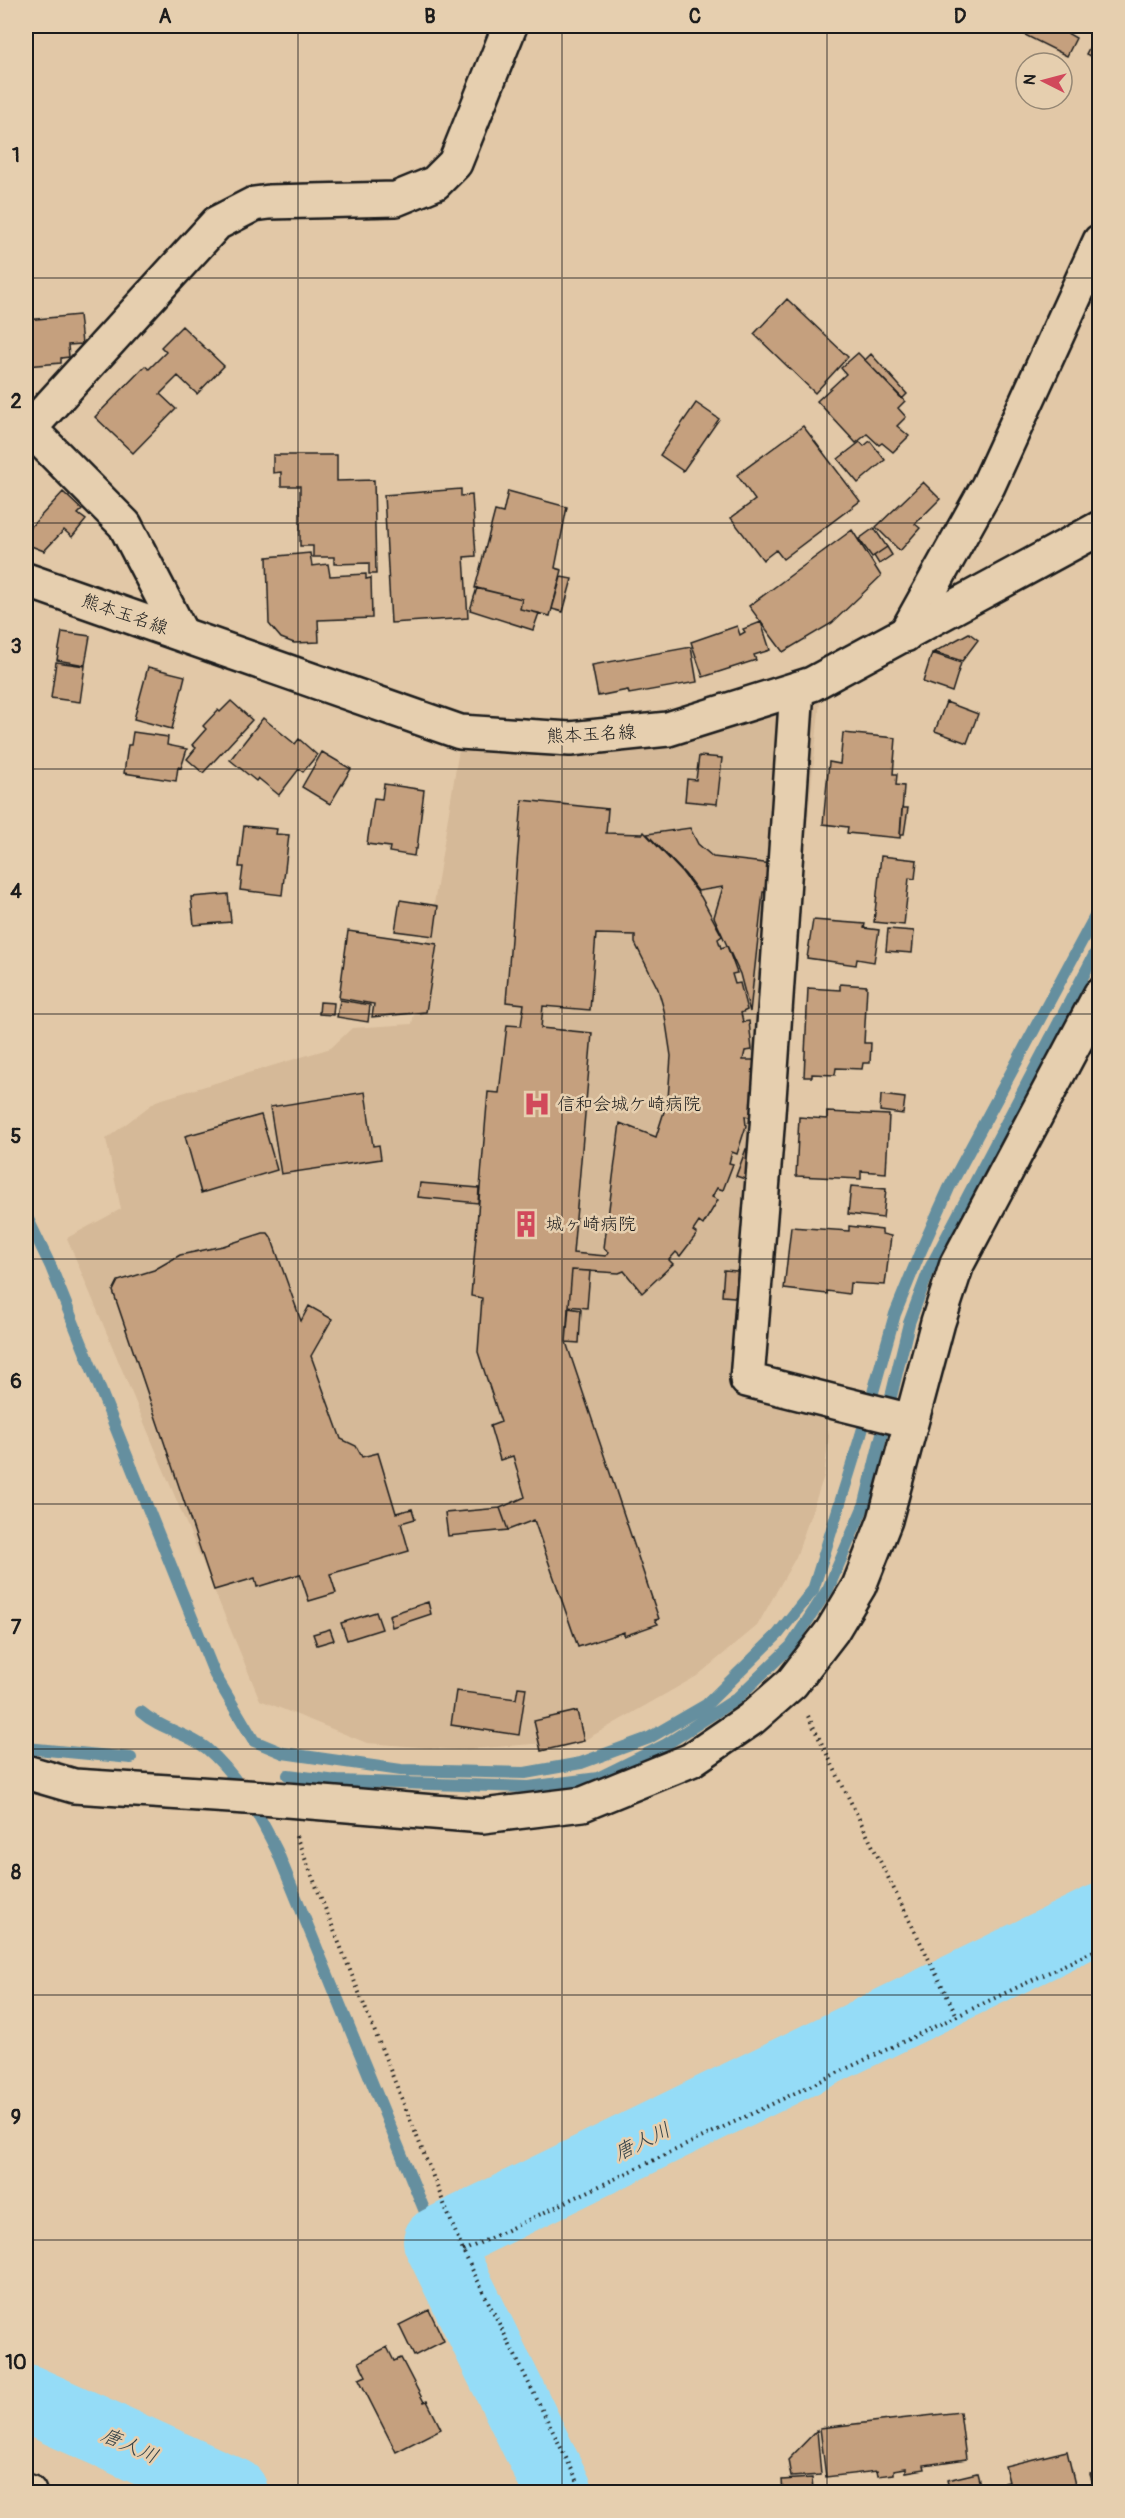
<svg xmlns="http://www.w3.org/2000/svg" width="1125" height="2518" font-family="Pangolin,'Klee One',sans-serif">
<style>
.built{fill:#d5b998}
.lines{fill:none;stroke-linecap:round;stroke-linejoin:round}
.stream{stroke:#658f9f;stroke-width:12}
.river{stroke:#95dcf7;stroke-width:68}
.building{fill:#c5a07e;stroke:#1c1c1c;stroke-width:1.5;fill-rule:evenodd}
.minor-casing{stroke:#1c1c1c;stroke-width:38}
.primary-casing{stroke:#1c1c1c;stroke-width:38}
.path{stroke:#1c1c1c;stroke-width:4;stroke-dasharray:1.5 4.5;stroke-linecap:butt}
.minor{stroke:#e6cfaf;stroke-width:33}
.primary{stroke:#e6cfaf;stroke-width:33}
.grid{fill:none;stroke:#1c1c1c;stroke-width:1.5;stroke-opacity:0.55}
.labels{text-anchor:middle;stroke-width:5;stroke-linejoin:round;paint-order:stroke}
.street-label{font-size:18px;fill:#1c1c1c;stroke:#e6cfaf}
.poi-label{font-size:18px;fill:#1c1c1c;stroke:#e6cfaf;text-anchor:start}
.water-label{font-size:20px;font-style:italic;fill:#344248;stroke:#e6cfaf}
.neatline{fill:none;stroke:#1c1c1c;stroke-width:2}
.grid-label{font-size:20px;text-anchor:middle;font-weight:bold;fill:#1c1c1c}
</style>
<rect width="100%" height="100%" fill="#e2c8a7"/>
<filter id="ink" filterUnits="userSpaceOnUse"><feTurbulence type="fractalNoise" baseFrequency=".0167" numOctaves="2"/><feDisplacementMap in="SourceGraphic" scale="12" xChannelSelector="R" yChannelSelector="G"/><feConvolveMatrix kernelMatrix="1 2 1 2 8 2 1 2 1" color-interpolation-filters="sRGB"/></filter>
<g filter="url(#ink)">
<path class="built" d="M821,692l-70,673 69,20 9,51 -5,40 -28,81 -39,69 -60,50 -112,64 -127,10 -91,-7 -107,-43 -193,-462 54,-29 -15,-70 50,-38 175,-53 21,-20 60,-4 17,-89 31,-192 230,-4 101,-29z"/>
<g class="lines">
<path class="stream" d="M26,1215l25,52 164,408 39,66 29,12 118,17 124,3 56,-10 68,-25 57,-33 72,-71 35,-44 48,-155 34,-121 24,-59 30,-67 151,-281
M141,1712c19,17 46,21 65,36 32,27 53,67 71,103l160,390
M26,1748l105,10
M288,1775l49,6 192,6 69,-9 67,-33 71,-46 55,-53 37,-57 37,-86 44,-180 20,-53 171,-326"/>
<path class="river" d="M26,2398l208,94
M559,2492l-122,-251 663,-323"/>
</g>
<path class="building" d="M1030,26h41l-4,7 9,5 -9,18 -42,-21z
M1096,35l4,2v24l-14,-7z
M787,299l61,58 -33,36 -61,-59z
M79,315l3,29 -14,1 1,12 -8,1v5l-35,3v-46z
M182,326l42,40 -27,28 -19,-18 -18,18 16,15 -43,44 -38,-36 50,-51 4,3 17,-17 -5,-5z
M858,353l47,48 -7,7 8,9 -9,9 12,10 -16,16 -11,-9 -3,2 -12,-11 -11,9 -39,-42 29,-27 -5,-6z
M871,354l36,40 -5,5 -37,-39z
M696,403l23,16 -36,52 -23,-16z
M803,426l57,75 -77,58 -7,-9 -13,10 -32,-42 24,-18 -18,-25z
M870,441l15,19 -27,23 -20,-24 22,-17 4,4z
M273,455h64v26l37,-1 2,94h-7v-11l-35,1v-7h-21v-11h-13v-60h-19v-14l-8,1z
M923,482l17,17 -25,25 5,4 -20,23 -24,-24z
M461,489v7l11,-1 4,61 -12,1 4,61 -77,5 -7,-128z
M508,491l59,16 -12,61 7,2 -12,46 -30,-7 2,-10 -47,-11 20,-77 8,2z
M63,492l19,18 -4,4 8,6 -14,17 -8,-7 -20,21 -18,-7v-12z
M874,528l13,19 -15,10 -13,-18z
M852,530l29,46 -49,47 -49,29 -34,-46z
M887,547l5,8 -13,9 -5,-8z
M310,553l2,13 16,-2 2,12 36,-2v5l5,-1 1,40 -54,2 1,22 -25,1 -13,-5 -12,-14 -2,-67z
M561,577l11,2 -9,33 -11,-3z
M477,588l45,11 -2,10 19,4 -6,17 -63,-20z
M761,622l9,28 -16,5 2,5 -53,17 -12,-35 46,-16 3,9 5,-3 -2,-3z
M62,632l28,4 -5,29 -28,-5z
M969,633l9,7 -16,21 -28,-9z
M691,647l6,35 -68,12 -1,-4 -30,6 -6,-31z
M932,653l29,10 -9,29 -29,-10z
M29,661l1,42 -4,1v-42z
M56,662l29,4 -5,36 -29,-4z
M148,667l37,9 -13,53 -38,-10z
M231,701l21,19 -49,53 -16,-14 9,-11 -4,-3 14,-16 -3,-3 15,-16 2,2z
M946,702l32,12 -11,29 -32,-12z
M263,718l32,26 4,-5 18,16 -14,17 -4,-3 -20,26 -21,-17 -2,3 -26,-21z
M133,732l35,5 -1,8 20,4 -6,19 -3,-1 -2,14 -52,-8 4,-28h3z
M843,733l53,5 -3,36h4l-1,11 8,1 -4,52 -53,-5 1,-6 -25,-3 6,-62 11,2z
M322,752l29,17 -21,35 -28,-17z
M699,756l23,2 -5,46 -32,-3 2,-22 9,1z
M384,784l40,6 -7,59h-2l-1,7 -25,-4 1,-5 -23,-3 7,-46 8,1z
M522,800l86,9 -2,24 37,1 1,-2 38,40 19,25 21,39 -4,3 3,9 6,-2 10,27 -5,1 3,10 5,-1 7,27 -6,3 2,9 6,-1 3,29 -7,1 -2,9h15l-5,58 -8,-2 1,10 -9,28 -5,-2 -3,11 4,1 -10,26 -6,-2 -5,9 6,3 -15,25 -4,-3 -6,9 4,3 -17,22 -4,-4 -7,8 4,4 -31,29 -18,-22 -5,2 -47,-3 -6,72 93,277 -4,1 3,4 -34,12v-4l-46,15 -44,-127 -26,10 -8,-22 25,-11 -12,-41 -13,4 -10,-34 11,-4 -23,-70 4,-54 -11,-2 17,-204 11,1 8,-68 14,1 3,-22 -18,-2zM596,934l39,1v8l23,46 6,21 7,46 -3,43 -12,38 -36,-14 -16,125 5,4 -3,4 -33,-3 19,-220 -51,-5 2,-22 47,4z
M902,808h6l-4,26h-4z
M244,826l33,3 -1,5 13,1 -7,60 -42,-5 3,-23h-4z
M690,828l8,16 15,13 60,7 -3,28h-7l-13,120 -10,-38 -26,-57 9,-30 -25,4 -13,-17 -38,-40z
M881,856l36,4 -2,19 -6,-1 -5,47 -30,-3z
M228,894l3,28 -37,3 -3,-28z
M400,900l38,6 -4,30 -39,-5z
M813,920l52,4 -1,4 15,2 -5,32 -17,-3 -1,6 -49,-7z
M888,929l26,2 -2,22 -26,-2z
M348,931l89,13 -11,68 -54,5 2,-13 -35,-6z
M840,984l27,2 -3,57h7l-1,20h-7l-1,6 -26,-1 -1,7 -23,-1v3h-8l4,-89 32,2z
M340,1000l30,5 -2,17 -31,-5z
M320,1002l14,1 -1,12 -14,-1z
M365,1092l8,54 6,-1 2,14 -100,15 -11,-67z
M881,1095l24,3 -2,16 -23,-3z
M827,1112l62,3 -3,58 -25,-2v8l-65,-3 3,-59 28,2z
M261,1115l16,55 -76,23 -16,-57z
M746,1149l12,4 -10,27 -12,-4z
M420,1183l59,5 -1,15 -60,-6z
M851,1186l35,3 -3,29 -35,-4z
M849,1226l33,4v4l9,2 -6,49 -35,-2 -1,11 -22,-3v3l-43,-5 7,-62 58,4z
M263,1233h5l3,4 30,84 8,-15 23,13 -21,37 30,83 15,7 6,11 16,-4 18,60 16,-4 3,10 -14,4 8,28 -79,23 6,19 -27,8 -9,-27 -43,13 -2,-9 -41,12 -101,-299 5,-10 36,-11 26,-15 43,-9z
M572,1270l18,1 -3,37 -18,-2z
M724,1270l25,2 -2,26 -25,-2z
M568,1308l13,2 -2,33 -13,-1z
M500,1508l8,22 -60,6 -3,-23z
M428,1602l3,12 -39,13 -3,-12z
M376,1612l6,17 -35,11 -6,-17z
M330,1629l4,11 -17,5 -4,-11z
M518,1687l8,1 -7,47 -68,-10 5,-34 60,8z
M577,1711l7,30 -43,10 -7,-30z
M429,2310l15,31 -30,15 -15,-31z
M387,2347l7,14 7,-3 23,44 3,-1 14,28 -45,23 -37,-73 7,-3 -7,-14z
M960,2412l6,47 -42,6 1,4 -19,3v-4l-12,2v4l-16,2 -1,-5 -51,6 -6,-49z
M817,2430l4,45 -30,2 -3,-17z
M1067,2451l9,38 17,-5 -3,-10 10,-2v20h-94l-3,-9 6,-1 -4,-16z
M977,2473l5,19h-32l-3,-12z
M812,2478l1,14h-30l-1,-12z"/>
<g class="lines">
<defs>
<path id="minor" d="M26,425l99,100 56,108
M30,428l187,-205 37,-19 15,-2 127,-3 39,-16 20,-20 55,-137
M905,635l83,-149 112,-245
M797,689l-30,439 -20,252 164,41
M26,1772l48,14 188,12 221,18 100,-12 108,-44 60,-41 41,-36 40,-52 27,-45 26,-66 53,-198 19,-58 143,-269
M26,2491l3,1"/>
<path id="primary" d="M26,580l434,152 110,7 98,-10 144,-45 288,-156"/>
</defs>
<use href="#minor" class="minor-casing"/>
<use href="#primary" class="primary-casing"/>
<path class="path" d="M808,1716l149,300
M296,1836l167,415 120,241
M463,2251l637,-303"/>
<use href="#minor" class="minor"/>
<use href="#primary" class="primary"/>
</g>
</g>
<path class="grid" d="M298,26v2466M562,26v2466M827,26v2466M26,278h1074M26,523h1074M26,769h1074M26,1014h1074M26,1259h1074M26,1504h1074M26,1749h1074M26,1995h1074M26,2240h1074"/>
<defs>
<symbol id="hospital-bare" viewBox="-9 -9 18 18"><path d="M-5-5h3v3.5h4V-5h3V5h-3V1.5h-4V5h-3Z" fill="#d1495b" stroke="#e6cfaf" stroke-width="2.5" paint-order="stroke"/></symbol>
<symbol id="building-bare" viewBox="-9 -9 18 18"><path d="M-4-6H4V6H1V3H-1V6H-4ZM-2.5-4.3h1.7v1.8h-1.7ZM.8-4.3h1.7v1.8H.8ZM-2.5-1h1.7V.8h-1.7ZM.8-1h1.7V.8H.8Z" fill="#d1495b" stroke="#e6cfaf" stroke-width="2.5" paint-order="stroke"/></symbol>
</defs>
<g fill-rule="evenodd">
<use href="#hospital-bare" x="518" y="1085" width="38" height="38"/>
<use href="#building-bare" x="507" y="1205" width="38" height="38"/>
</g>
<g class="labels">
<g class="street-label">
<text transform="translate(125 614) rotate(19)" y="6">熊本玉名線</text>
<text transform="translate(591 734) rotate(-3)" y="6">熊本玉名線</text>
</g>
<g class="poi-label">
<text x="557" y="1110">信和会城ケ崎病院</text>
<text x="546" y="1230">城ヶ崎病院</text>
</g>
<g class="water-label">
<text transform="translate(642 2141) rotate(-26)" y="7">唐人川</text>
<text transform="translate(130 2445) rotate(24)" y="7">唐人川</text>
</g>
</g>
<rect width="1125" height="2518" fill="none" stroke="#e6cfaf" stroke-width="66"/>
<g transform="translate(1044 81) rotate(276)"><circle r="28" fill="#e6cfaf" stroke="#958774" stroke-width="1.5"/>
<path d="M0-4.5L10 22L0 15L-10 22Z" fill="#d1495b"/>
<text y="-9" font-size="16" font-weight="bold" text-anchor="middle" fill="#1c1c1c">N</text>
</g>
<rect x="33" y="33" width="1059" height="2452" class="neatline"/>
<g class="grid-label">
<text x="165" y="23">A</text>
<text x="430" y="23">B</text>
<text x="695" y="23">C</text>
<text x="960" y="23">D</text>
<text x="16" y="162">1</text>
<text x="16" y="408">2</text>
<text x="16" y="653">3</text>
<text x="16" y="898">4</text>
<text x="16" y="1143">5</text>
<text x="16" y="1388">6</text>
<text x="16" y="1634">7</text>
<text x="16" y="1879">8</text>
<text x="16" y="2124">9</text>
<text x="16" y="2369">10</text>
</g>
</svg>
